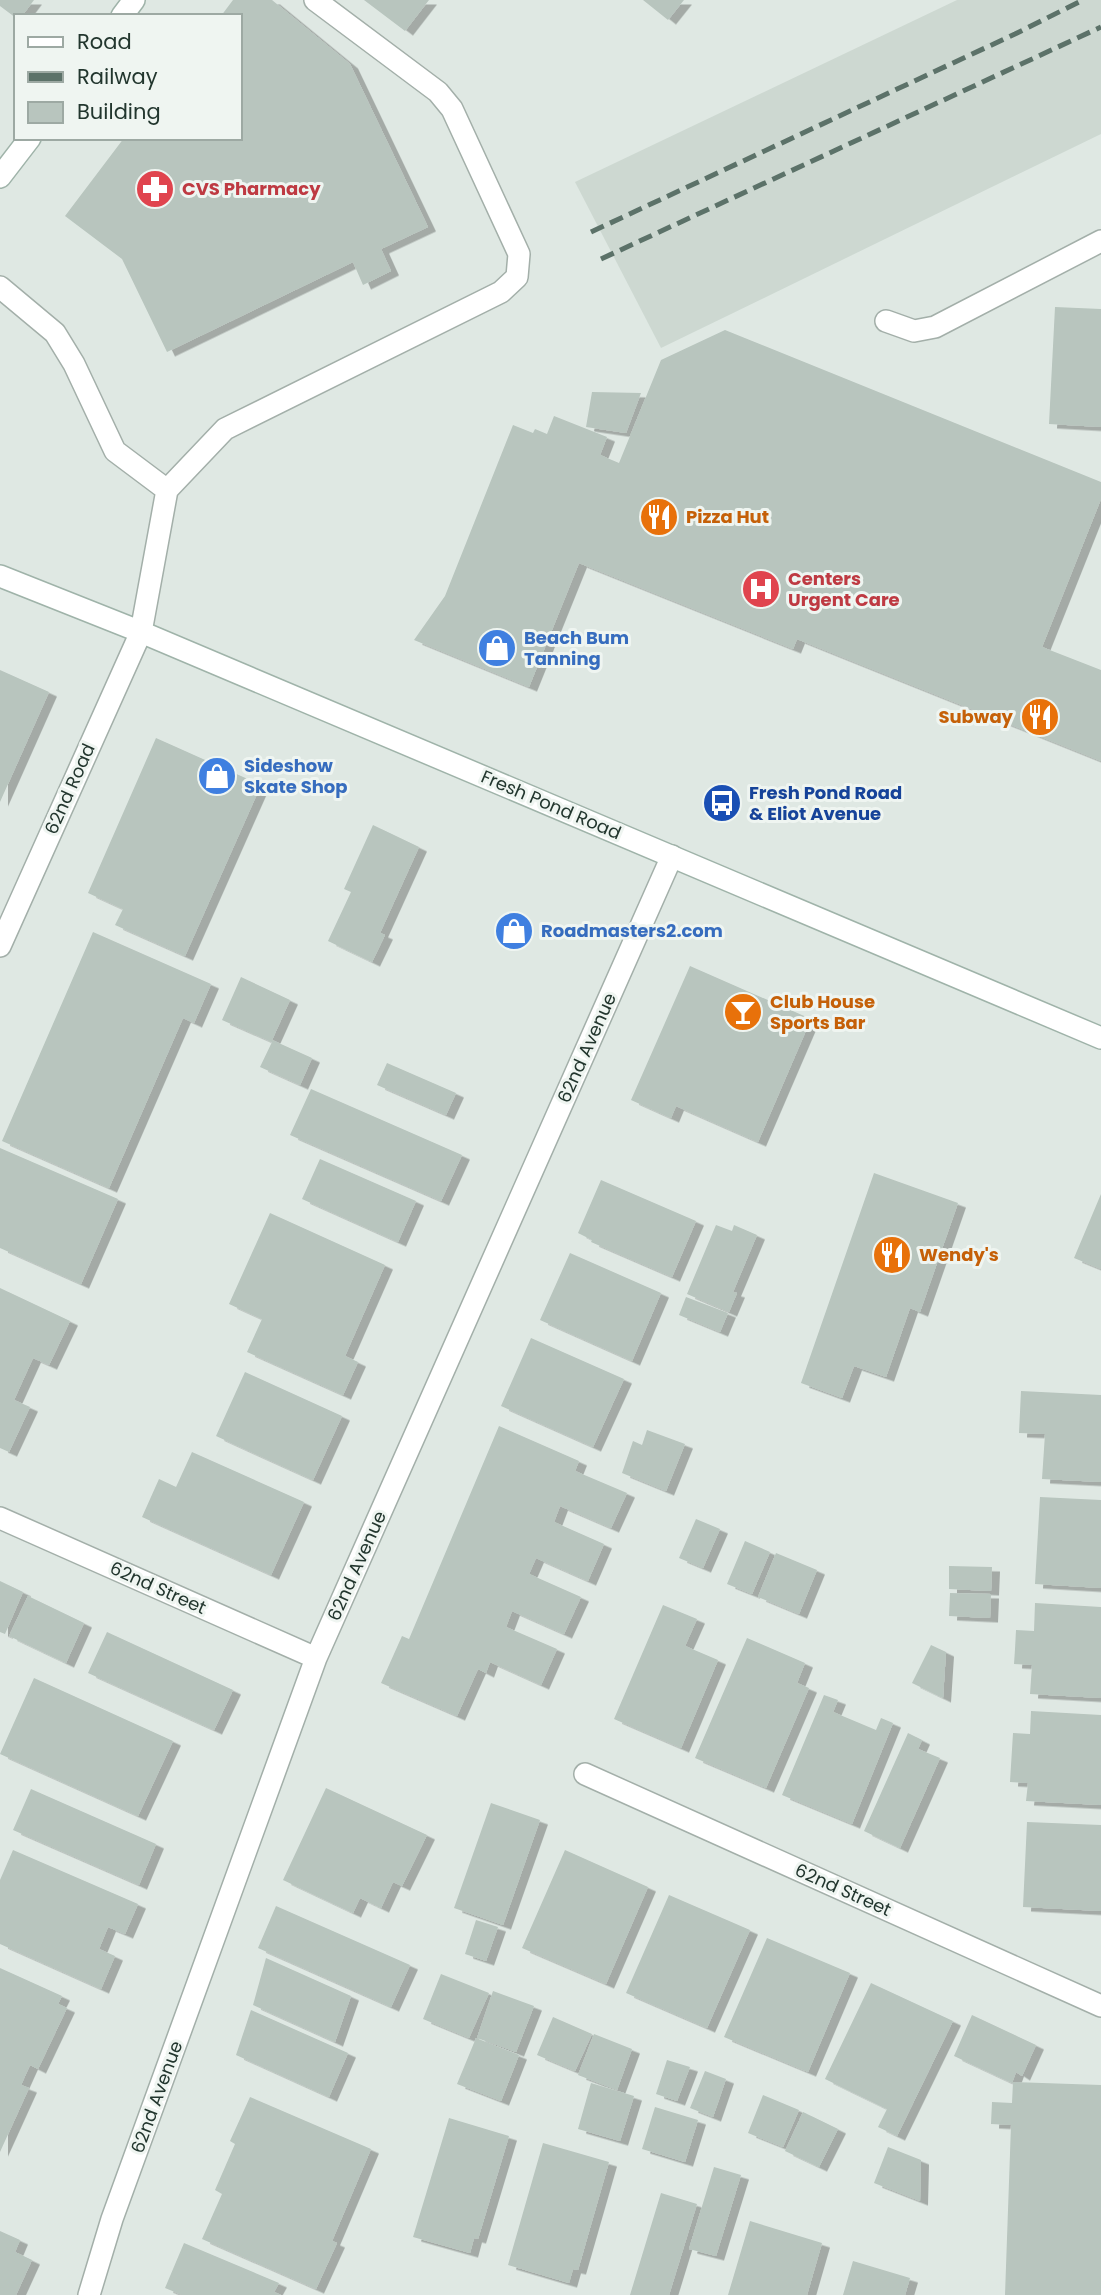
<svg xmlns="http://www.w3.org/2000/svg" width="1101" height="2295" font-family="Poppins,sans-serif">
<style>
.built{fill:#cdd8d1}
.building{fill:#b8c5be;filter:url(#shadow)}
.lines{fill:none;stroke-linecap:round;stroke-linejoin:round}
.service-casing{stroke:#a3afa9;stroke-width:24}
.minor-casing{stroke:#a3afa9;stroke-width:24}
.secondary-casing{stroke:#9fb3a9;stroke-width:24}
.service{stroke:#fff;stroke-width:21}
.minor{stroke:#fff;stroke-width:21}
.secondary{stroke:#fff;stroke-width:21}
.rail{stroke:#5c7269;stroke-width:5;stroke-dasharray:14 7;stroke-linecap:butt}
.labels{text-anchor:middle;stroke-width:6;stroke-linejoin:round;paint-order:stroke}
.health-label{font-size:18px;font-weight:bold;fill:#be3a42;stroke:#eff5f1;text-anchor:start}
.food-label{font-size:18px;font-weight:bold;fill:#c56008;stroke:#eff5f1;text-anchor:start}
.shop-label{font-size:18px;font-weight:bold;fill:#366cbe;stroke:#eff5f1;text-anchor:start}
.street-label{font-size:18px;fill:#22362e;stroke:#eff5f1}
.transit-label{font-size:18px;font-weight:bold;fill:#164399;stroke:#eff5f1;text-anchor:start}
</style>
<defs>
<filter id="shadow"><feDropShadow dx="8" dy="4.5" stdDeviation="0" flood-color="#0004"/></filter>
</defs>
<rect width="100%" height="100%" fill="#dfe8e3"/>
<path class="built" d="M957,0h144v134l-440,214 -86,-166z"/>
<path class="building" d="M0,0h34l-12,16h-6v2l-16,-12z
M233,0h39l78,64 78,163 -47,22 10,22 -28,14 -10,-23 -186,90 -45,-93 -57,-43 59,-78h116v-122h-19z
M364,0h65l-24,31z
M643,0h41l-16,20z
M1055,307l46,2v118l-52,-3z
M725,330l376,152v17l-59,148 59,23v91l-304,-122 -4,10 -214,-86 -50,124 -115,-47 31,-44 68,-171 20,8 2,-4 12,5 7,-18 53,21 -7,18 19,8 42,-103z
M592,392l49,1 -15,40 -40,-6z
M0,670l49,22 -49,110z
M156,738l105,47 -76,171 -70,-31 8,-16 -35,-16z
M373,825l46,22 -39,86 5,2 -13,27 -44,-21 23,-49 -7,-3z
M93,932l118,52 -17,39 -11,-5 -74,170 -107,-47z
M690,966l121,53 -53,123 -82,-36 -5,12 -40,-18z
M241,977l49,23 -18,40 40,18 -12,27 -40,-18 12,-25 -50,-22z
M387,1063l69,30 -10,22 -69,-30z
M311,1089l151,66 -21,46 -151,-66z
M0,1148l118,51 -37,85 -81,-36z
M320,1159l96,42 -18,41 -96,-43z
M874,1173l84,30 -38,109 -10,-4 -24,69 -32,-11 -12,32 -41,-15z
M601,1180l95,41 -24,56 -81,-35 1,-2 -14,-7z
M1101,1194v75l-27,-11z
M270,1213l115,52 -40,91 13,6 -15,33 -96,-43 15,-33 -33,-15z
M716,1225l16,6 2,-6 23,10 -24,57 4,1 -8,19 -42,-18z
M570,1253l91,40 -29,68 -92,-41z
M0,1288l70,33 -21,44 -16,-7 -19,42 16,7 -21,45 -9,-4z
M686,1297l42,16 -8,19 -41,-17z
M531,1338l93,41 -31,68 -92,-41z
M245,1372l97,44 -29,64 -97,-44z
M1021,1391l80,4v87l-59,-3 3,-45 -26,-1z
M499,1426l80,35 -4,10 52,22 -16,35 -51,-22 -6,16 50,22 -16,37 -52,-23 -7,16 52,23 -17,37 -52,-23 -6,16 51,22 -16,36 -51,-23 -4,11 -8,-4 -21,47 -76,-33 21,-47 7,3z
M647,1430l38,14 -19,47 -44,-18 11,-32 9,4z
M192,1452l112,50 -33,73 -129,-58 17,-38 17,8z
M1040,1497l61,3v88l-66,-4z
M696,1519l24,10 -17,39 -24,-10z
M745,1541l25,11 -18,42 -25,-10z
M776,1553l41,17 -18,44 -41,-17z
M949,1566l43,1 -1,24 -42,-2z
M0,1581l23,11 -18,42 -5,-2z
M950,1593l41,1 -1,24 -41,-2z
M28,1596l56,27 -18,40 -57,-27z
M1035,1603l66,4v91l-71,-4 2,-29 -18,-1 1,-15 1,-19 18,1z
M663,1605l34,14 -12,27 33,14 -37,88 -67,-29z
M107,1632l126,58 -19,40 -126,-57z
M747,1638l58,25 -8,20 12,5 -43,100 -71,-30z
M931,1645l15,7 -3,46 -31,-15z
M34,1678l139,63 -35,75 -138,-62z
M824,1695l14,5 -5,12 43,18 5,-12 12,5 -41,101 -70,-29z
M1031,1711l70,4v90l-75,-4 2,-18 -18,-1 3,-49 17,1z
M908,1733l14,7 -4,9 22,9 -40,90 -36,-17z
M326,1788l101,47 -25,51 -9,-4 -12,26 -21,-10 -7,15 -70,-33z
M31,1789l125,55 -17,41 -126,-55z
M491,1803l49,17 -37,105 -49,-17z
M1027,1822l74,3v86l-78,-4z
M13,1850l125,54 -13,30 -17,-7 -9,22 16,7 -14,33 -101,-45v-64z
M565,1850l83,37 -42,97 -84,-36z
M669,1895l81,35 -43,98 -81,-35z
M276,1906l134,59 -19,42 -133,-59z
M476,1920l22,7 -12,34 -21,-7z
M767,1938l83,35 -42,99 -84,-35z
M266,1958l85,38 -16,46 -82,-37z
M0,1968l62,28 -4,8 9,4 -29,61 -8,-4 -9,20 8,3 -29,64z
M441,1974l48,19 -20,45 -46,-19z
M871,1983l82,38 -56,115 -19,-9 9,-18 -62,-30z
M493,1991l41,15 -18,46 -39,-14z
M251,2010l97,43 -19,44 -93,-42z
M972,2015l64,30 -14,31 -6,-4 -4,11 -58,-27z
M553,2017l39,17 -17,37 -38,-16z
M594,2034l38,15 -15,41 -39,-15z
M476,2038l43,17 -18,46 -44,-17z
M667,2060l23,7 -13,34 -21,-7z
M705,2071l21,8 -13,38 -23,-9z
M1013,2082l88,3v210h-96l6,-170 -20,-1 1,-22 20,1z
M591,2083l43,13 -14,45 -42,-12z
M763,2095l36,15 -16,37 -35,-14z
M250,2097l121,52 -39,92 5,2 -21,46 -114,-50 20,-45 -7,-4 20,-46 -5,-3z
M655,2107l43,13 -13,42 -43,-13z
M803,2112l35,17 -19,38 -34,-16z
M449,2118l60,18 -31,103 -4,-1 -4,15 -57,-16z
M543,2143l66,19 -31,108 -5,-1 -4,14 -61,-18z
M888,2147l33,13 -1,41 -46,-18z
M714,2167l27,8 -25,81 -27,-7z
M661,2193l36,11 -28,91h-39z
M750,2221l72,22 -15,52h-79z
M0,2231l20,9 -5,12 17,8 -16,35h-16z
M184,2243l95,40 -5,9 7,3h-99l-17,-7z
M853,2261l57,17 -5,17h-62z"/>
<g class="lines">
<defs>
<path id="service" d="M0,287l55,46 19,31 41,87 52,39
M886,321l28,10 21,-4 166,-86
M141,632l26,-142 58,-61 276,-137 16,-15 2,-23 -67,-145 -14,-17 -123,-92"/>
<path id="minor" d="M0,946l141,-314
M0,1518l316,140
M585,1774l516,232
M89,2295l23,-76 204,-561 356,-802"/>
<path id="secondary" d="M122,16l12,-16
M0,177l30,-39
M0,576l141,56 960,406"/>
</defs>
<use href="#service" class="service-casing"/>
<use href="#minor" class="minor-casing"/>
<use href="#secondary" class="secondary-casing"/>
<use href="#service" class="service"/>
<use href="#minor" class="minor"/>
<use href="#secondary" class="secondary"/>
<path class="rail" d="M591,232l424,-198 68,-34
M601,259l500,-232"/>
</g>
<defs>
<symbol id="pharmacy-disc" viewBox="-11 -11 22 22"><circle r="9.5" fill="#e0444e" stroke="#eff5f1"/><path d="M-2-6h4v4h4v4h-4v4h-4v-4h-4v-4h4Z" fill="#fff"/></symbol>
<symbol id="restaurant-disc" viewBox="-11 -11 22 22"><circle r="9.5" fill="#e8710a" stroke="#eff5f1"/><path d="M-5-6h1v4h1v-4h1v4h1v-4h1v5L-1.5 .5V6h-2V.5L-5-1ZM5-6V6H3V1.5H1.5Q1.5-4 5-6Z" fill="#fff"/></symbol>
<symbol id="hospital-disc" viewBox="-11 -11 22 22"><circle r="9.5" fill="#e0444e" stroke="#eff5f1"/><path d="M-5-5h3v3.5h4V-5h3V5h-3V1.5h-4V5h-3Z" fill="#fff"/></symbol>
<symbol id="shop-disc" viewBox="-11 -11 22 22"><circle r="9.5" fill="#3f7fe0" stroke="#eff5f1"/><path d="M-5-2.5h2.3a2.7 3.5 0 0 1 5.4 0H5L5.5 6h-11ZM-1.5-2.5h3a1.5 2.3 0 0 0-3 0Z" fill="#fff"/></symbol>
<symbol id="bus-disc" viewBox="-11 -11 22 22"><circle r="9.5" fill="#1a4fb4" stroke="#eff5f1"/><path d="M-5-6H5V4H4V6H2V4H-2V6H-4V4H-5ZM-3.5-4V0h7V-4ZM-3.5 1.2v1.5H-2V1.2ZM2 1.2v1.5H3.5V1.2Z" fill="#fff"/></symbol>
<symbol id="bar-disc" viewBox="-11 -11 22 22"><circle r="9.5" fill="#e8710a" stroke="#eff5f1"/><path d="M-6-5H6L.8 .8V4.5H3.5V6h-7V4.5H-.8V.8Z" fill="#fff"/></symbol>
</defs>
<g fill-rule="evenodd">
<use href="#pharmacy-disc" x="133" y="167" width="44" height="44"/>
<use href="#restaurant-disc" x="637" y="495" width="44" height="44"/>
<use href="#hospital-disc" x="739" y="567" width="44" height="44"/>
<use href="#shop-disc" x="475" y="626" width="44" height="44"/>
<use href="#restaurant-disc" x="1018" y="695" width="44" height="44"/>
<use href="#shop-disc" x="195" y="754" width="44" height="44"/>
<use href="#bus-disc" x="700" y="781" width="44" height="44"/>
<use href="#shop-disc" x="492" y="909" width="44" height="44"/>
<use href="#bar-disc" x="721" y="990" width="44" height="44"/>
<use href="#restaurant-disc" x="870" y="1233" width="44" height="44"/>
</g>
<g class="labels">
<g class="health-label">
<text x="182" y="195">CVS Pharmacy</text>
<text x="788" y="585">Centers<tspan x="788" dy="21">Urgent Care</tspan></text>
</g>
<g class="food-label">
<text x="686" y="523">Pizza Hut</text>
<text x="1013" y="723" text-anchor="end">Subway</text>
<text x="770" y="1008">Club House<tspan x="770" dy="21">Sports Bar</tspan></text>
<text x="919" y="1261">Wendy's</text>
</g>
<g class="shop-label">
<text x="524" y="644">Beach Bum<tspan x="524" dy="21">Tanning</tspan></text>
<text x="244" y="772">Sideshow<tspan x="244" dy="21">Skate Shop</tspan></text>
<text x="541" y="937">Roadmasters2.com</text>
</g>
<g class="street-label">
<text transform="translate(70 789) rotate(-66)" y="6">62nd Road</text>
<text transform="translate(551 805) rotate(23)" y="6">Fresh Pond Road</text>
<text transform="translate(587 1048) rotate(-66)" y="6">62nd Avenue</text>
<text transform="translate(357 1566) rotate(-66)" y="6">62nd Avenue</text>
<text transform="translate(158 1588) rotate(24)" y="6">62nd Street</text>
<text transform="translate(843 1890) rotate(24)" y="6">62nd Street</text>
<text transform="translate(157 2097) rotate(-70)" y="6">62nd Avenue</text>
</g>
<g class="transit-label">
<text x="749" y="799">Fresh Pond Road<tspan x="749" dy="21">&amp; Eliot Avenue</tspan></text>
</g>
</g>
<rect x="14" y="14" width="228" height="126" fill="#eff5f1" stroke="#9da9a3" stroke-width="2"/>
<rect x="28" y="37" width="35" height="10" fill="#ffffff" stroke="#9da9a3" stroke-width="2"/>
<text x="77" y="49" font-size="21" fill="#22362e">Road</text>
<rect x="28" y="72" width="35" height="10" fill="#5c7269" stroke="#9da9a3" stroke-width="2"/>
<text x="77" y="84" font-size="21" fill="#22362e">Railway</text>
<rect x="28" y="102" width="35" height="21" fill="#b8c5be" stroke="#9da9a3" stroke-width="2"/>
<text x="77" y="119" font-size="21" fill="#22362e">Building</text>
</svg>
